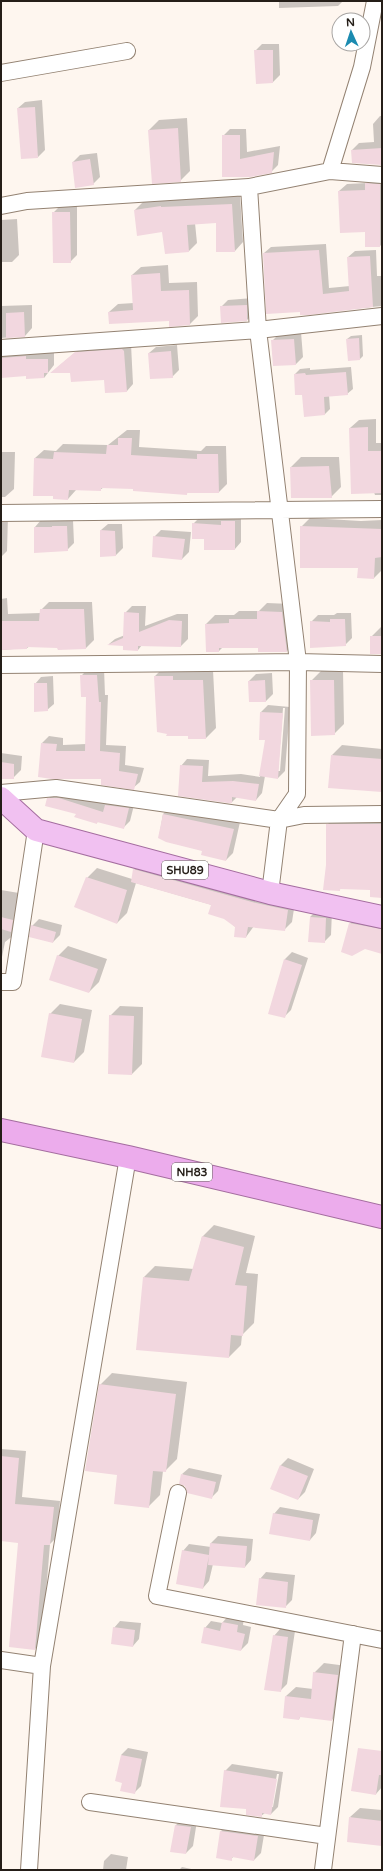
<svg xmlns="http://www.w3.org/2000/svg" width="383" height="1871" font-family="'Varela Round',sans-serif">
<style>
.shadow{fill:#0003;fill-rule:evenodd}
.building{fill:#f2d7df}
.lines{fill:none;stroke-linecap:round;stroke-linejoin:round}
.minor-casing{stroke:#938272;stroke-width:18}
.primary-casing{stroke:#a46d9f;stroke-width:24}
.trunk-casing{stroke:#a46d9f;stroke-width:24}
.minor{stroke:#fff;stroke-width:16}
.primary{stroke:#f1c1f1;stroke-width:22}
.trunk{stroke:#ecacec;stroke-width:22}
.labels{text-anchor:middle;stroke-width:3;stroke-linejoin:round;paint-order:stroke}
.shield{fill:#fff;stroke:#66625d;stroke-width:1}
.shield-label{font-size:11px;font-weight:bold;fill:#251e18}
</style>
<rect width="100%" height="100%" fill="#fef6ef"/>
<path class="shadow" d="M279,1h64l-5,5 -59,2z
M262,44h17l1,31 -7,7 -18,-31z
M42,100l3,50 -7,7 -20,-49 7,-6z
M380,116h2v49l-30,-15 7,-7 15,-1 -1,-18z
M187,118l3,53 -10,10 -27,2 -4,-53 10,-10z
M230,129h16l1,23 33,-6 -2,19 -7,7 -21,4 -27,-40z
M97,153l3,24 -7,7 -20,-22 7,-7z
M373,176h9v68l-2,2 -41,-55 8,-7 20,-1z
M240,196l3,46 -8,9 -18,-29 -22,1 2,20 -8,8 -54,-41 8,-8z
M60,206h17v49l-7,7 -17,-49z
M17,219l2,36 -7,7h-11v-42z
M326,244l3,44 21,-2 -2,-29 7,-6 21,-1 1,26h5v30l-81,8 -37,-61 7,-6z
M168,265l1,18 28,-1 1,34 -8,8 -20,2v-6l-61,-8 9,-8 16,-1 -2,-28 9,-8z
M253,298l1,15 -7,7 -26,-13 7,-7z
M32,305v23l-7,8 -24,2v-32z
M301,332l2,25 -7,7 -22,1 -2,-24 7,-7z
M362,335l1,21 -3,3 -13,-20 4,-3z
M131,344l2,40 -6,7 -22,-12 -34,-7 -13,-5 25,-21z
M177,345l2,25 -7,7 -23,-24 7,-6z
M1,348l31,5h22v12l-10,13 -17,-3 -26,2z
M351,367l2,22 -6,5 -18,1 1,14 -5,5 -20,2 -2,-22 -8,-20 5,-5 10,-1v2z
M376,419v24h6v52h-7l-25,-67 9,-8z
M127,430h13l-1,17 62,4 5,-5h20l1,38 -8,8h-30l-3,2 -52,-6 -30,-1 -4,3h-24l-8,9 -33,-41 9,-8 12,1 7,-7 45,1z
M1,452h14l-1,37 -9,8h-4z
M301,457h38l2,30 -10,10 -40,-30z
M1,515l7,1 -1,35 -6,6z
M241,515v27l-6,7 -42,-25 7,-7z
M310,518l51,3 21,-1v50l-8,8 -73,-51z
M59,519l14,1 1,23 -7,7 -32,2v-25l6,-7 17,1z
M108,524h14l1,24 -7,7h-15v-25z
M161,530l30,2 -2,20 -7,7 -28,-22z
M7,598l1,16 33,-1v-3l8,-8h43l2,38 -8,8 -56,-2 -3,2 -26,2v-51z
M267,603l24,1 4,38 -8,9 -28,-4h-36l-4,4 -13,-27 9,-9h19l5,-4h20z
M132,606h14l-1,20 32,-12h11v25l-7,7 -39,-1 -4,5 -14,-5 -15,-1 6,-5 10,-4v-22z
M337,613h14l1,25 -7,7 -34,-23 7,-7h16z
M381,627h1v26l-11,-16z
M165,666l48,4 3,58 -10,10 -18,-3 -33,-59z
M104,668l1,27h3l-2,50 20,1 -1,19 19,3 -4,14 -7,6 -30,-10 -61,-35 7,-7 14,2v7l23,-1 1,-48 -6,-20 7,-7z
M343,670l1,54 -10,10 -23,-53 10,-10z
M272,673l1,21 -7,7h-16l-1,-20 7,-7z
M53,676l1,28 -7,6 -12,-26 6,-7z
M268,705l22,2 -5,64 -7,7 -13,-2 -3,17 -6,7 -19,-3 -5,5 -52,-7 1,-29 6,-7 22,1 -1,16 33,-2 19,3 6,-38 -5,-27zM283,708h2l-5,63h-2z
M342,745l40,4v42l-50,-36z
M1,753l21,3 -1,14 -8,8 -12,-1z
M55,792h11l41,12 6,-6 22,3 -5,20 -7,7 -25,-7 -1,2 -49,-24z
M170,807l70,15 -7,31 -7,7 -23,-10 -44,-13 4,-23z
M335,817h47v80l-11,-8 -29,-1 -3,2 -12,-25v-40z
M142,861l153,41 -3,20 -8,8 -30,-4 -8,11 -34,-32 -76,-22 -9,30 -10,10 -30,-45 10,-10 35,11 2,-9z
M1,890l18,3 -4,20 4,1 -5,21 -9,7 -4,20z
M317,910l15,1 -1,24 -7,7 -14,-25z
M357,916l25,5v32l-32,-30z
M39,919l23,6 -2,10 -7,7 -21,-16z
M68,946l39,13 -8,23 -10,10 -31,-36z
M292,952l16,6 -17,52 -7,7 -15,-4 16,-54z
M60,1004l32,6 -8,42 -10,10 -24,-48z
M120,1006l23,1 -1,57 -10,10 -23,-1 1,-57z
M214,1225l41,11 -9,37 12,1 -4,49 -12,12 -1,10 -12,12 -85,-80 11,-11 39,3 8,-32z
M112,1373l75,9 -10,77 -12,12h-2l-3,24 -12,12 -30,-33 -18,-89z
M1,1449l25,2 -4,46 38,4 -3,36 -7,7 -8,98 -7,7 -16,-107 -18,-2z
M288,1458l26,11 -9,23 -7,7 -26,-10 9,-24z
M189,1468l33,7 -4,16 -7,7 -29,-24z
M280,1507l40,7 -4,19 -6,7 -36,-26z
M218,1536l35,3 -2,21 -6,7 -32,-3 -4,17 -6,7 -20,-37 6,-7 22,3v-4z
M266,1572l29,3 -3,25 -7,7 -25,-28z
M229,1615l15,3 -1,7 8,2 -3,16 -7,7 -36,-22 6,-7 11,2z
M120,1621l21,2 -2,16 -6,7 -19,-18z
M280,1629l15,2 -8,53 -7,7 -6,-55z
M324,1663l23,3 -6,44 -9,10 -31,-4 -2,3 -13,-23 10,-9 17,2 1,-16z
M128,1748l20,4 -7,34 -7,7 -13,-38z
M366,1758l16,3v26l-6,7z
M232,1764l51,8 -5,35 -7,7 -6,-1 -4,3 -13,-8 -23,-37zM277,1774h2l-6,33h-2z
M360,1808l22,2v35l-32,-28z
M183,1818l14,3 -4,25 -7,7 -14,-2 4,-26z
M228,1824l37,5 -4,24 -7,7 -20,-4 -3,3 -10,-28z
M111,1854l17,3 -2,13h-23l1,-9z
M182,1867l14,3h-17z"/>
<path class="building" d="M254,50h19v33l-17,1z
M35,107l3,51 -17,1 -4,-51z
M178,128l3,54 -29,2 -4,-54z
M222,135h18v24l34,-7 -2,21 -22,4h-28z
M382,148v17l-30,-2 -1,-13z
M90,159l4,26 -19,3 -3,-26z
M365,183l15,1v63h-15v-15l-25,1 -2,-42 27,-1z
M232,204l3,48h-19v-29l-29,2 2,27 -24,2 -3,-22 -25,4 -3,-26 27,-4v1z
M52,212h18l1,51h-18z
M319,250l4,44 26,-3 -2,-34 23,-1 3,51 -64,8h-9v-3l-34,2 -3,-61z
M160,273l1,18 28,-1 1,35 -21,2v-6l-60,3 -1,-12 25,-2 -2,-35z
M247,305v16l-26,2 -1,-17z
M24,312l1,25 -19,1v-25z
M359,338l1,22 -12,1 -2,-22z
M294,339l2,26 -23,1 -2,-26z
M122,349l2,2 3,41 -22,1 -1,-13 -33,2 -1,-9h-20l25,-21z
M171,351l2,27 -23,1 -2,-26z
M26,356v3h22v14h-4v5l-18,1v-3l-25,2v-20z
M346,372l2,23 -24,2 1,18 -21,2 -2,-22h-7l-1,-21 11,-1 1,2z
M368,427v24h14v42l-31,1 -2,-66z
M118,438h14l-1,17 66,4v-5h21l1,39h-32v2l-54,-4v-2l-32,-1v3l-32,-1 -1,10 -15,-1v-3h-20l1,-38 19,1 1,-7 52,2 1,-9h11z
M329,466l3,32h-41l-1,-31z
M221,521h14v29h-31v-11h-12v-16l29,2z
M52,526h15l1,25 -34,2v-26h18z
M300,526l82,3v28l-7,1 -1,21 -17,-1 1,-10h-58z
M100,530l15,1 1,25 -16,1z
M153,536l32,3 -3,21 -30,-3z
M40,609h44l2,40 -28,1 -1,-2 -30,-1v2l-26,1v-29h38z
M257,611l25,1 5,40h-29v-4h-39v4h-13l-1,-28 24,-1v-4h28z
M124,612l15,1v19l30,-12 13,1 -1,26 -43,-1v5l-15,-1v-4l-16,-1 16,-7z
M330,619h15l1,27 -36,2v-27l20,1z
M370,636h12v18h-12z
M80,675h17l2,27h2l-1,49 20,2 -1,18 19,3 -4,16 -33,-5v-6h-49l-14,-2 3,-34 16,1 -1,7h29l1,-54h-5z
M154,676h19v4h30l3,59h-18v-3h-22l1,-2 -10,-2z
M265,680l1,22h-17l-1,-21z
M310,680h24l1,55 -24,1z
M34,683h13l1,28 -14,1z
M260,712l23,1 -5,66 -19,-3 6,-36h-6z
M331,755l51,4v33l-54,-4z
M1,762l13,2v15h-13z
M180,765l23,1 -1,16 31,-1 26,3 -3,17 -24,-4v6h-4l-50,-7z
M47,798h12l44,14 2,-7 24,3 -5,21 -27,-7v2l-23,-7 2,-3 -31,-8z
M163,814l71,15 -8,32 -25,-6 1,-4 -36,-9 -8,-4z
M326,824h56v74l-12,-1v-7l-30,-1v2l-17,-1 3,-25z
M133,869l119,33 36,8 -3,21 -37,-4 -2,11 -12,-1 1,-10 -11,-8 -16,-5 3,-9 -80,-23z
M86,877l41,13 -10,34 -43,-17z
M1,917l12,3 -2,12 -10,-3z
M310,917l16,1 -1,25 -17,-1z
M349,923l33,6v25l-17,-5 -13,7 -11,-4z
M31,925l25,7 -3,11 -24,-6z
M57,955l41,14 -9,24 -40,-13z
M284,959l18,6 -17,53 -17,-4z
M49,1013l33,6 -8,44 -33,-6z
M109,1015l25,1 -2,59 -24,-1z
M202,1236l42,11 -9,38 12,1 -4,50 -12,-1 -2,23 -93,-8 7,-73 46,4z
M99,1384l77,10 -10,78 -13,-1 -4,37 -35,-4 3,-29 -32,-4z
M1,1456l18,2 -4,46 39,3 -4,38h-6l-9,105 -26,-3 9,-104 -17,-2z
M280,1465l28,11 -10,24 -28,-11z
M181,1474l35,8 -4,17 -25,-6 -2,-7 -6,-2z
M273,1513l40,7 -3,21 -41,-7z
M210,1543l37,3 -2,22 -37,-3z
M182,1550l27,5 -6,34 -27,-5z
M259,1578l29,4 -2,26 -30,-3z
M222,1622l16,3 -1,7 8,2 -4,17 -40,-8 3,-16 16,4z
M113,1627l22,3 -2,17 -22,-3z
M273,1635l15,2 -7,55 -17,-2z
M313,1672l25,3 -6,46 -32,-4 -1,3 -16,-2 2,-22 26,3z
M358,1748l24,3v24h-3l-3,20 -25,-4z
M121,1755l21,4 -7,35 -15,-3 2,-8 -7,-2z
M224,1770l53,9 -6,36 -9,-2v4l-16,-2v-6l-26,-2z
M349,1817l33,4v25l-35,-4z
M175,1825l16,2 -5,27 -16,-2z
M220,1831l38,5 -4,25 -22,-4v4l-16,-3z"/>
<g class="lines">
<defs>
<path id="minor" d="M1,73l126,-22
M330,171l32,-104 13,-66
M249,187l9,143 40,332 -1,132 -18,26 -9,73
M1,206l26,-5 222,-14 81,-16 52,4
M1,348l257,-18 124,-14
M1,513l381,-4
M1,665l297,-3 84,2
M1,793l55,-5 223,32 25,-5 78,-1
M1,982h12l23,-152
M178,1493l-21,103 225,44
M1,1660l41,6 86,-509
M90,1802l237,34
M29,1870l13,-204
M323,1870l30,-236"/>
<path id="primary" d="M1,798l35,32 234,63 112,24"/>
<path id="trunk" d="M1,1130l127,27 254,60"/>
</defs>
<use href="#minor" class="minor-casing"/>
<use href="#primary" class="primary-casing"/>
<use href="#trunk" class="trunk-casing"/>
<use href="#minor" class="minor"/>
<use href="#primary" class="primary"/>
<use href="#trunk" class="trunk"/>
</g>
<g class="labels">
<g class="shield">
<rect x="162" y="861" width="46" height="18" rx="3"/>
<rect x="172" y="1163" width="40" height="18" rx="3"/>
</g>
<g class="shield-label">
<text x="185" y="874">SHU89</text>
<text x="192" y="1176">NH83</text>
</g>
</g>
<rect width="383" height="1871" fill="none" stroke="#251e18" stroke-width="4"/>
<g transform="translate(351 32) rotate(357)"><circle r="19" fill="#ffffff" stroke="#a8a5a3"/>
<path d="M0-3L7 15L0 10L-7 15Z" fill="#1b8bb0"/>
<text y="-6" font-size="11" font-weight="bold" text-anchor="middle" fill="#251e18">N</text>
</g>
</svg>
